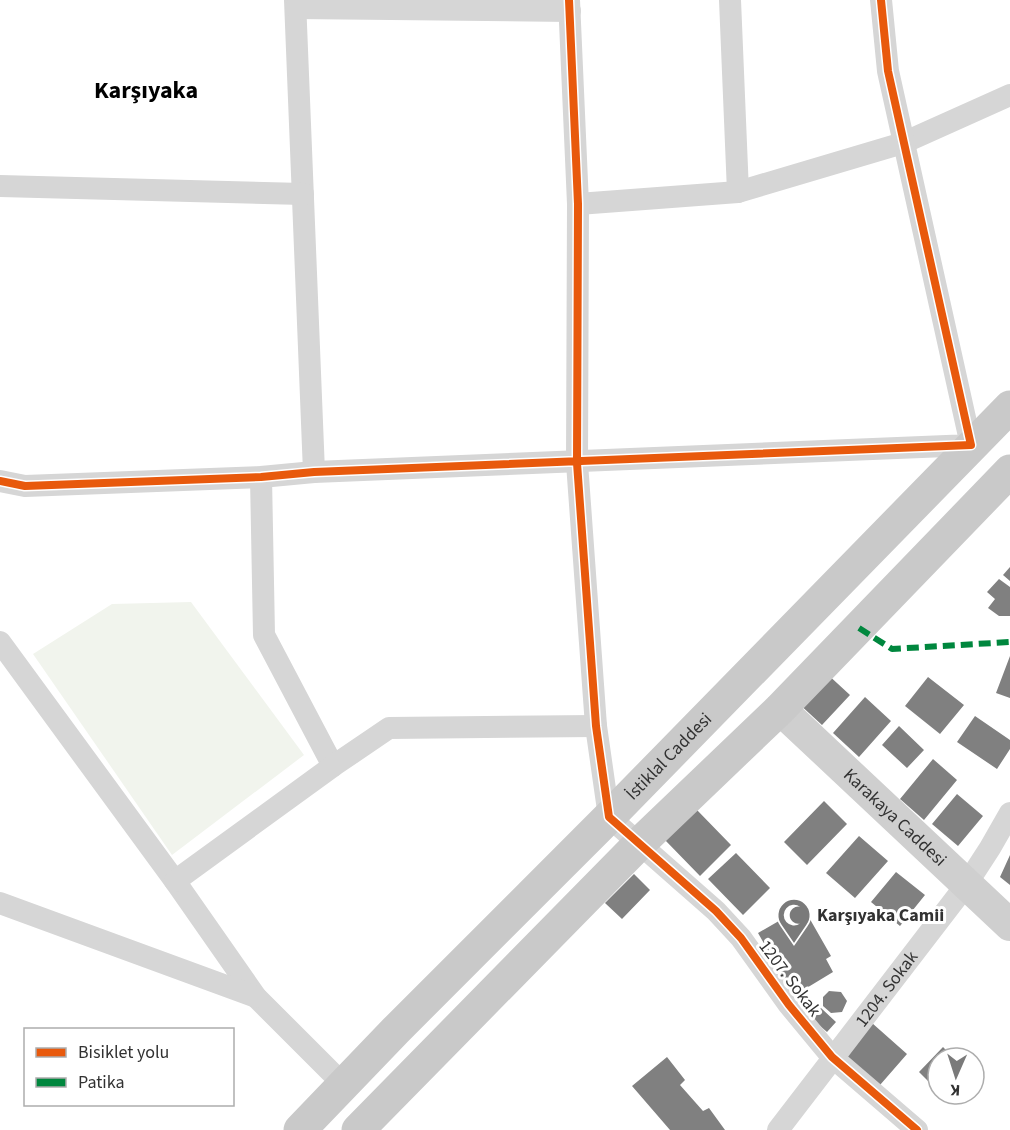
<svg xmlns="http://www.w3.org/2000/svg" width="1010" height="1130" font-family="'Source Sans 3',sans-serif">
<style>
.green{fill:#f1f4ed}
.building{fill:#808080}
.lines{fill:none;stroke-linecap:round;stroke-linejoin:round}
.street{stroke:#d6d6d6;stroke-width:22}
.secondary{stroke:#cfcfcf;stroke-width:32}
.primary{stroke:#c9c9c9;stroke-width:33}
.quiet{stroke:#00873e;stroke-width:6;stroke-dasharray:12 6;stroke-linecap:butt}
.cycleway-casing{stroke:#fff;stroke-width:11}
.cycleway{stroke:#e8590c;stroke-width:8}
.labels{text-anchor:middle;stroke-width:6;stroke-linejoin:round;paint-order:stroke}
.street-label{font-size:18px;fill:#323232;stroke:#fff}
.poi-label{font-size:18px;font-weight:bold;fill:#323232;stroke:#fff;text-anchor:start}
.district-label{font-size:24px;font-weight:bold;fill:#000;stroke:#fff}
</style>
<rect width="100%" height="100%" fill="#fff"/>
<path class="green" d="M191,602l113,153 -132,100 -139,-201 79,-50z"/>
<path class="building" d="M1010,567v14l-7,-6z
M999,579l11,8v29h-11l-11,-8 7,-9 -8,-7z
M1010,656v42l-14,-5z
M825,672l25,23 -28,30 -25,-23z
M928,677l36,28 -24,29 -35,-28z
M865,697l26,24 -32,36 -26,-24z
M975,716l35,24v9l-13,20 -40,-27z
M899,726l25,24 -17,18 -25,-23z
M933,759l24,21 -33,40 -24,-21z
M957,794l26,22 -25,30 -26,-22z
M824,801l23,23 -40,41 -23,-23z
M697,810l34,35 -31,31 -35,-36z
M859,836l29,25 -33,37 -29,-25z
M736,853l34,35 -27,27 -35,-36z
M1010,855v30l-10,-8z
M896,872l29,23 -25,31 -29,-24z
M634,874l16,16 -28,29 -17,-16z
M803,907l28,49 -5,3 7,13 -33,20 -5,-10 -7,4 -30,-53z
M829,991l12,1 6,9 -5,11 -11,1 -8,-7v-9z
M821,1008l15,14 -9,10 -16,-14z
M872,1023l35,31 -27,31 -35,-30z
M943,1047l11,11h-16v33l-19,-19z
M667,1057l18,23 -5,5 23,26 6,-3 16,22h-55l-38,-44z
M942,1094h15l-7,8z"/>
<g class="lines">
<g class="street">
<path d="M295,0l19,472"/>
<path d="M569,0l9,204 -1,259 19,263 13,91 107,94 25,27 48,67 43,52 85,73"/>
<path d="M730,0l8,192"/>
<path d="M296,8l274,3"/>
<path d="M0,186l303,8"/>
<path d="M578,204l160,-12 165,-49 107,-48"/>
<path d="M261,477l3,158 69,131"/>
<path d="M0,481l25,5 236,-9 53,-5 657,-27 -83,-374 -7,-71"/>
<path d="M0,642l175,239 81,116 87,87"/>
<path d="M175,881l158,-115 56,-38 207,-2"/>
<path d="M0,903l256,94"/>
<path id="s1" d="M778,1130l188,-245 24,-37 20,-35"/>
</g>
<path class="secondary" id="s2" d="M780,709l230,216"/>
<g class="primary">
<path id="s3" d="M300,1130l96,-100 213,-213 401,-410"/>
<path d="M358,1130l282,-287 140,-134 230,-238"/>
</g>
<path class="quiet" d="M859,628l33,21 118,-7"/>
<defs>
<path id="cycleway" d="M569,0l9,204 -1,259 19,263 13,91 107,94 25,27 48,67 43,52 85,73
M0,481l25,5 236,-9 53,-5 657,-27 -83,-374 -7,-71"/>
</defs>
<use href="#cycleway" class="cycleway-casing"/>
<use href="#cycleway" class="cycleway"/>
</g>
<defs>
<symbol id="mosque-pin" viewBox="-11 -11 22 30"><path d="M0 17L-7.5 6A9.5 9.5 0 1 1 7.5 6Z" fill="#7a7a7a" stroke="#fff"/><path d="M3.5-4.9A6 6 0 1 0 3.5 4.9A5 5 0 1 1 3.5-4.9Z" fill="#fff"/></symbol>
</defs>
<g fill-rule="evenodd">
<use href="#mosque-pin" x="775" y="896" width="38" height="52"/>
</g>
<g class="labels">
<g class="street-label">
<text dy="6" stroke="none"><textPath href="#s3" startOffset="525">İstiklal Caddesi</textPath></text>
<text dy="6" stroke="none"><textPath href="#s2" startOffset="158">Karakaya Caddesi</textPath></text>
<text transform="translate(790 978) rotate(53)" y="6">1207. Sokak</text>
<text dy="6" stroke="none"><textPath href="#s1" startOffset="178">1204. Sokak</textPath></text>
</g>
<g class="poi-label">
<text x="817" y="921">Karşıyaka Camii</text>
</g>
<g class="district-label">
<text x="146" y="98">Karşıyaka</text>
</g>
</g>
<rect x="24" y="1028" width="210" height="78" fill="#ffffff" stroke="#adadad" stroke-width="1.5"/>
<rect x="36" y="1048" width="30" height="9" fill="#e8590c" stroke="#adadad" stroke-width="1.5"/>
<text x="78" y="1058" font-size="18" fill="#323232">Bisiklet yolu</text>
<rect x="36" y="1078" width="30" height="9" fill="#00873e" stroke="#adadad" stroke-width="1.5"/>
<text x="78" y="1088" font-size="18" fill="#323232">Patika</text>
<g transform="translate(956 1076) rotate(183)"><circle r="28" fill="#ffffff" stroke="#adadad" stroke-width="1.5"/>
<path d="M0-4.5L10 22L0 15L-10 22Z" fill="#7a7a7a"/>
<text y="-9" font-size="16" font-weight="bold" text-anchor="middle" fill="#323232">K</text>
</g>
</svg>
